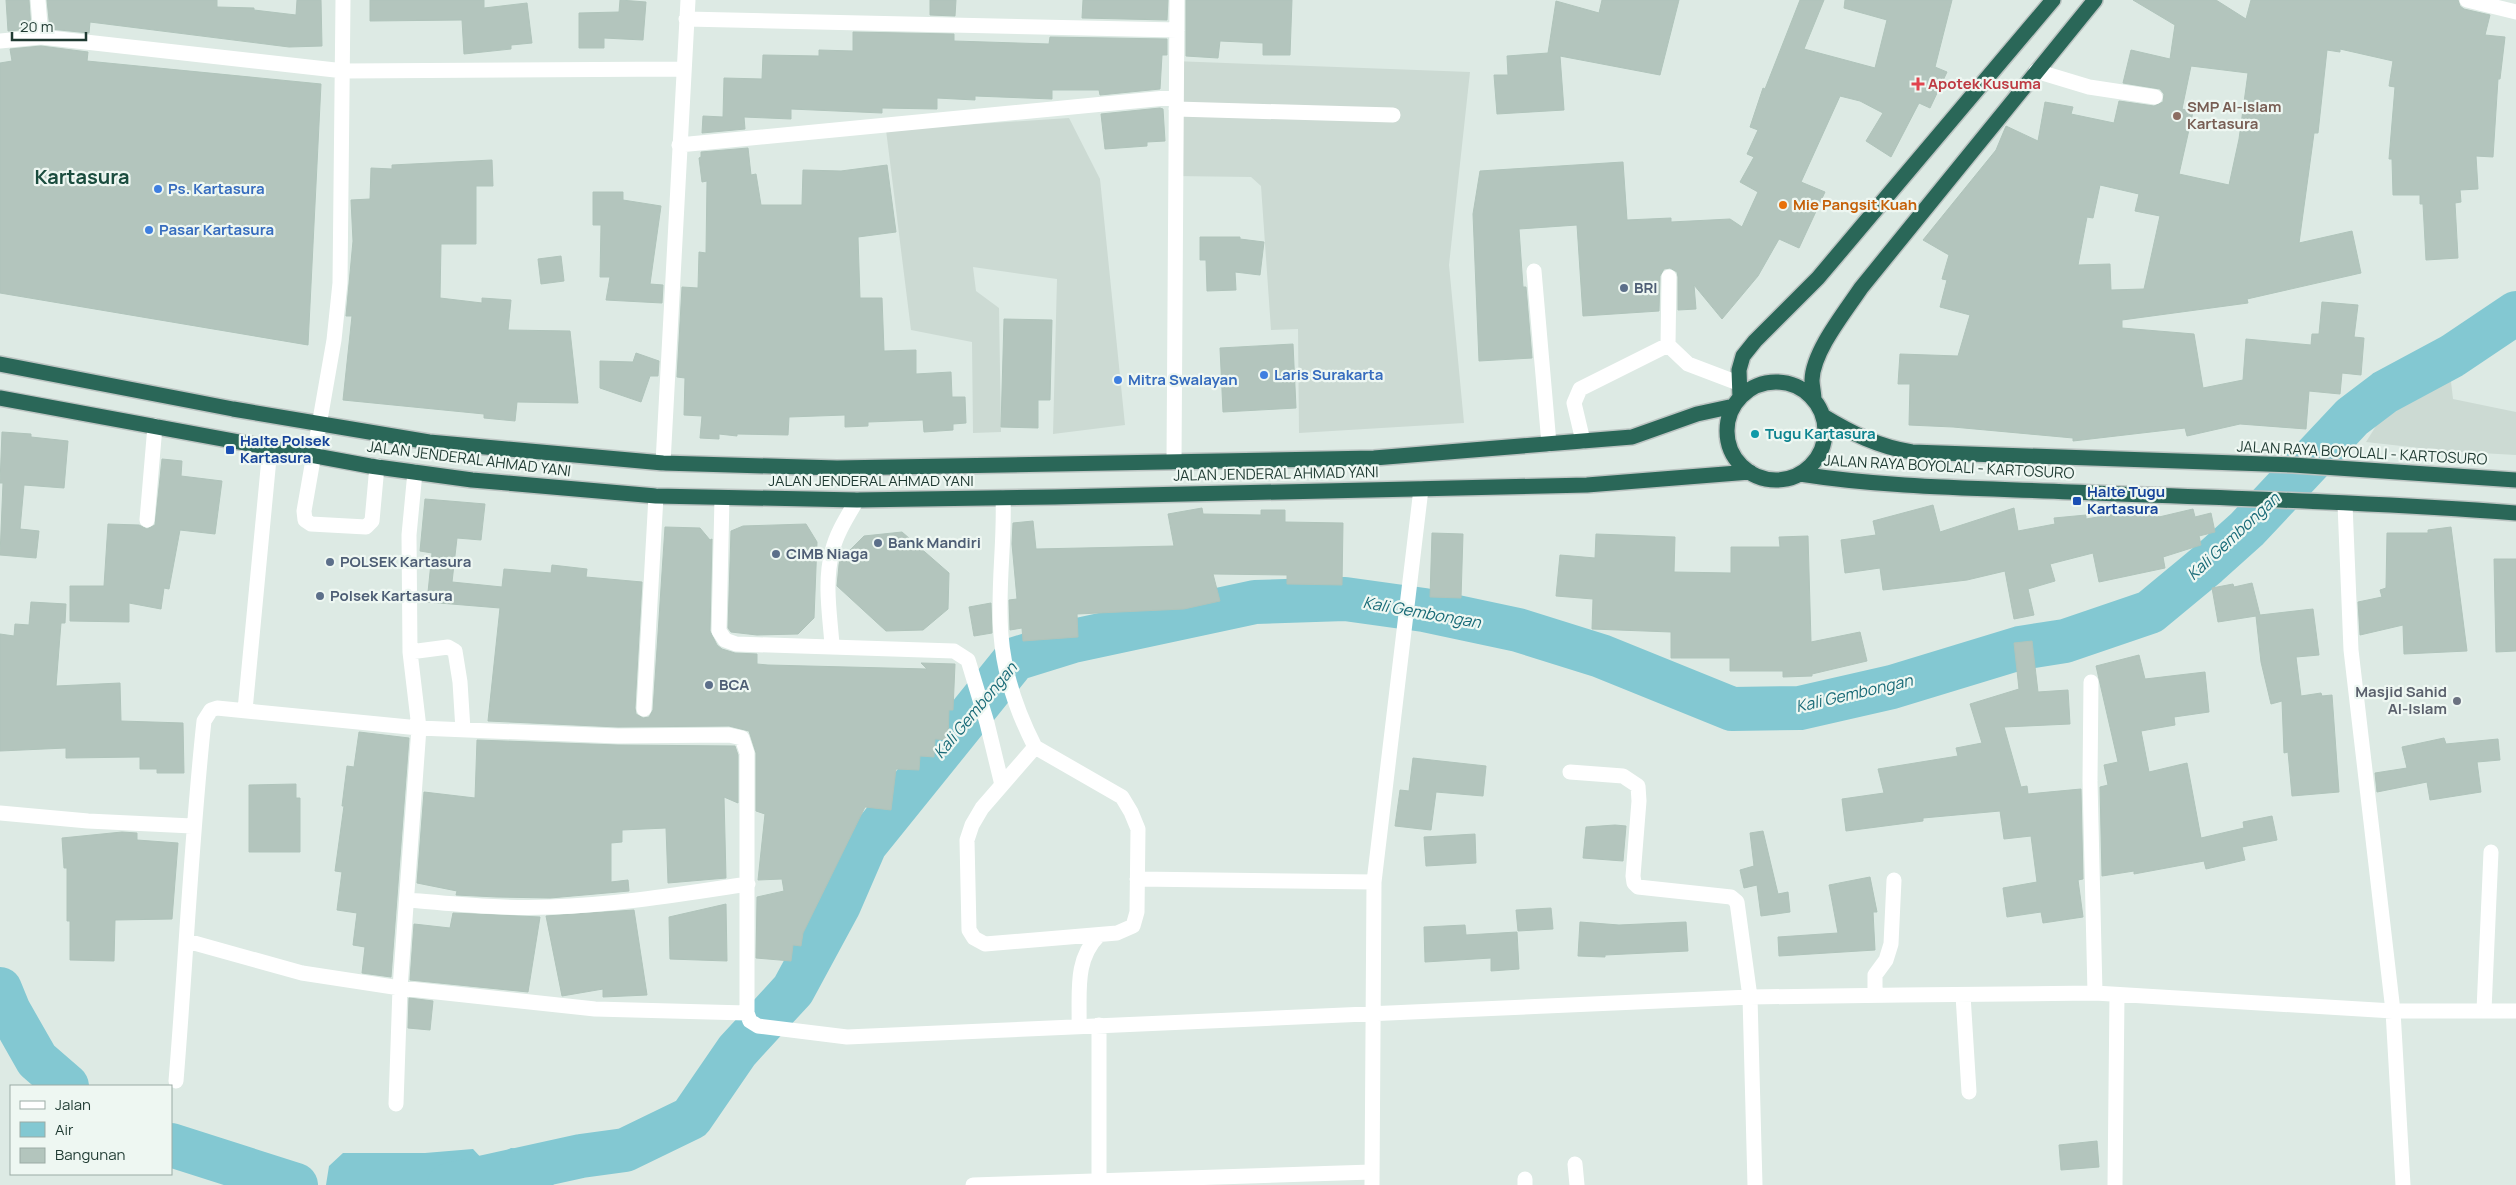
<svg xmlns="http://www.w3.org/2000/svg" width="2516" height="1185" font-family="Manrope,sans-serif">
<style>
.built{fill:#ccdad3}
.water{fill:#83c8d2}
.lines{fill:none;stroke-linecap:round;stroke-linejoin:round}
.river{stroke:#83c8d2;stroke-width:44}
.building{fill:#b3c5bd;stroke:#b0c4bb;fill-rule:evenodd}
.highway-casing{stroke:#bcc4c2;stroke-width:18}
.minor{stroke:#fff;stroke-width:15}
.highway{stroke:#2a6758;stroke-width:15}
.health-dot{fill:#e0444e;stroke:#eef7f2;stroke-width:2}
.education-dot{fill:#8d6e63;stroke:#eef7f2;stroke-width:2}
.shop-dot{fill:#3f7fe0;stroke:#eef7f2;stroke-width:2}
.food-dot{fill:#e8710a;stroke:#eef7f2;stroke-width:2}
.service-dot{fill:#5c6f8a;stroke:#eef7f2;stroke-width:2}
.culture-dot{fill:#0f9aa8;stroke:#eef7f2;stroke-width:2}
.transit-dot{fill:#1a4fb4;stroke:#eef7f2;stroke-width:2}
.worship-dot{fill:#6b7280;stroke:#eef7f2;stroke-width:2}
.labels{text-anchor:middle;stroke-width:4.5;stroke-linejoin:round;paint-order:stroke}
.health-label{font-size:15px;font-weight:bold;fill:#be3a42;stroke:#eef7f2;text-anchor:start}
.education-label{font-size:15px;font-weight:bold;fill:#785e54;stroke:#eef7f2;text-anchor:start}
.shop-label{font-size:15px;font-weight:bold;fill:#366cbe;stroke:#eef7f2;text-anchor:start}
.food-label{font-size:15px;font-weight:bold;fill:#c56008;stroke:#eef7f2;text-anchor:start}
.service-label{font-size:15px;font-weight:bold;fill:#4e5e75;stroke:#eef7f2;text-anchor:start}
.culture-label{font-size:15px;font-weight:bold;fill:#0d838f;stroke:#eef7f2;text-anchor:start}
.transit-label{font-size:15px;font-weight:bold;fill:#164399;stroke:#eef7f2;text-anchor:start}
.street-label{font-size:15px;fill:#1f3a32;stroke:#eef7f2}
.worship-label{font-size:15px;font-weight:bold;fill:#5b616d;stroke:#eef7f2;text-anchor:end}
.water-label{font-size:16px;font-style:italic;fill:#186a77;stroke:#eef7f2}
.district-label{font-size:20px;font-weight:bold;fill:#1a4c3e;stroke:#eef7f2}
</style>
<rect width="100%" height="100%" fill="#ddeae4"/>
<path class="built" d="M1173,61l297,11 -21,193 15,158 -165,10 -1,-104 -27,1 -10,-144 -10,-9 -77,-1z
M1069,118l31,61 25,246 -72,9 4,-155 -84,-12 3,24 23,17 2,124 -28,1 -1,-91 -61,-12 -25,-200z
M2450,373l3,26 63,13v43l-70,-4 -80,-9 25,-40z"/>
<path class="water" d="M511,1148l70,8 -28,29h-227l3,-19 14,-13h82l48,-4 12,13z"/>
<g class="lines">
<path class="river" d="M0,989l9,22 28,49 30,26
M171,1145l125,40
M449,1185l132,-29 44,-6 66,-32 46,-67 56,-61 46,-85 26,-60 150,-186 58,-18 182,-39 90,-3 79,11 94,20 83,26 131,53 68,-1 92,-21 128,-39 45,-7 85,-29 58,-48 39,-35 105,-112 33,-25 67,-36 64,-43"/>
</g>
<path class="building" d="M6,0h23l2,29 -23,2z
M47,0h170v7l37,1v2l42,5 1,-15h24l1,46 -33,1 -199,-25 -1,11 -39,-4z
M370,0h114v8l43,-5 5,40 -21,2v4l-47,5 -2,-34 -92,1z
M620,0l26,2 -3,38 -39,-2v10h-25v-35l40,-1z
M930,0h26l-1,16 -25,-1z
M1083,0h85l-1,20 -85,-2z
M1186,0h106l-2,55h-27v-12l-43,-2 -2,17 -32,-2z
M1602,0h77l-19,75 -100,-19 4,54 -67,4 -3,-39h14l-1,-19 41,-3 8,-52 43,12z
M1800,0h24l-20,49 71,19 12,-48 -43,-12 1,-8h107l-17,67 12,5 -17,36 -11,-5 -28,54 -25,-16 17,-28 -23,-12 -20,-5 -39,86 24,10 -26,56 -20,-9 -21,37 -36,43 -28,-34 2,24 -18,1v-33l-1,-5 -7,-4 -6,1 -4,7 -1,35 -76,5 -6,-91 -58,4 4,58h3l6,71 -53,3 -6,-147 7,-43 143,-9 4,58 44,-2v4l59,-3 12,8 16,-35 -18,-10 14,-25 -7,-3 11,-24 -8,-3 13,-39 2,1z
M2133,0h83l30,19 5,-19h207l2,6 4,3 26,6 -5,20 20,2 -5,42h-2l-5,78 -17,-1 2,33 -18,1 1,12 -6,1 3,55 -32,2 -3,-56h-3v-9h-27l-1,-36h-3l6,-72 -6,-1 4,-25 -53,-12v3l-13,-2 -9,83h-4l-2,15 -13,95 53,-12 9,42 -114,26 1,4 -126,17v8l72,6 9,54 40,-8 3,-41 65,6 1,-11h7l3,-32 36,3 -4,32 10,1 -3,37 -19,-2 -2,21 -31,-3 -3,38 -66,-5 -53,12 -2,-8 -112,13v-3l-120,-11 -44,-2 1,-41h-12l2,-30 58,2 12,-41 -30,-8 7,-27 -5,-1 7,-24 -26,-15 73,-90 10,-24 32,15 7,-39 28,5 -2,7 43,9 5,-22 35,5 9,-4 1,-8 -4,-5 -37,-6 8,-33 39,9 5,-34zM2191,66l57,7 -9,66 -10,46 -50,-11 14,-62 -11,-3zM2100,185l39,9 -4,17 25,5 -16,73 -33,1 -1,-26 -32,1 9,-48 6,1z
M853,32l101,2v7l95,3 1,-7 117,2v16h-5l-2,34 -60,6 -1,-5h-47v9l-77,-3v4l-38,-2v11l-55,-1v5l-91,-4v10l-47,-2 1,12 -43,4 1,-17 20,1 1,-39 38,1 1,-24 56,1v-6l34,1z
M41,46l47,6 -1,9 234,23 -13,261 -308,-52v-230l12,-2 -2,-12z
M1160,108l3,1 2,32 -18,1v4l-42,3 -4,-35z
M748,148l3,27 5,-1 5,31h41l1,-35 38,1 46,-6 9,67 -38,5 2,61h22l2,53 32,-1v24l35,-2 1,25h13l1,26 -13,1v6l-29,2 -1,-12 -55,2v4l-23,1v-12l-56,2 -1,18 -51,-1v2l-18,-2v5l-19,-1 2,-22 -18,-1 1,-37 -8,-1 5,-90 16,1 1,-36 7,1 1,-72 -5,1 -3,-24 2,-1v-5z
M492,160l1,26h-17v58h-35l-1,54 42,5v-5l29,2 -3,30 62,1 8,72 -61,-1 -2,19 -31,-3v-4l-141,-14 9,-84h-6l7,-75 -2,-41 19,-1 1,-31 21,1v-4z
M593,192h30v8l38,6 -11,78 13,1 -1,18 -56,-3 4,-23h-10l1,-52h-8z
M1200,237h40v2l24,3 -4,33 -25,-3 1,18 -29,1 -1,-31h-6z
M561,256l3,25 -23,3 -3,-25z
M1004,319l48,1 -2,80h-12v28l-37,-1z
M1293,344l3,64 -73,4 -3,-64z
M636,353l23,8 -1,15h-8l-9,26 -41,-14v-27l33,1z
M2,432l29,2v3l37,4 -4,47 -40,-3 -4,44 19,2 -3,27 -36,-3 3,-72h-3z
M162,459l20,2 -1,15 41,5 -7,53 -35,-4 -11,59 -5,-1 -3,21 -32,-6v19l-59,-1v-35h34l4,-62 31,1 8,4 8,-4z
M425,499l60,5 -4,36 -24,-2 -5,44 50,5 2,-18 47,4 1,-8 35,4 -1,8 56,5 -7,126 1,6 7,4 6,-1 4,-7 12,-183 35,1 10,12 2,-1 -2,92 7,14 5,4 13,4 22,1v10l11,1 159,4 -6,-6 34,1 -2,46h-4l-1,30 -13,-1 -1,18 -14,-1 -1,14 -23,-1 -5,41 -26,-3 -62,126 -2,13 -8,-1 -2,16 -35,-3 1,-61 27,-6 -2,-12 -24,1 7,-66 -9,-3v-58l-7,-22 -20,-5 -111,1 -130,-6 12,-113 -73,-6 5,-49 -12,-2z
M1933,505l7,27 74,-24 4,23 37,-7 -1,-6 32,-3v4l70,-12 3,10 34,-8 2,8 16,-4 4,19 -16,4 2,9 -38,12 2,11 -66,14 -6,-29 -43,11 5,17 -27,8 6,26 -20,4 -9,-48 -38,9 -84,10 -3,-22 -35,5 -4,-33 35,-5 -3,-14z
M1202,508l1,6 58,1v-5h24v12l58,1 -1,62 -55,-1v-9l-74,-1 7,27 -36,8 -107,5 1,23 -55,4 -1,-13 -12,2 -1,-30 8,-1 -5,-55 1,-21 20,-2 3,28 138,-3 -6,-32z
M806,524l11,18 -3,76 -16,16 -41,1 -26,-3 -3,-4 3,-97 12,-5z
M2451,527l16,124 -63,3 -1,-29 -43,10 -2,-33 24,-5 -2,-7 6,-2 1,-55h41v-3z
M902,532l47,41 -1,36 -25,21 -37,1 -49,-45 2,-21 1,-5 24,-24z
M1432,533l31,1 -2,64 -31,-1z
M1596,534l79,3 -1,35 57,1v-26h49l-1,-10 29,-1 3,106 49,-10 7,29 -55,13v2l-29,1v-6h-53v-13h-59v-26l-79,-3 1,-30 -37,-3 4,-41 35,3z
M2494,559h22v92l-20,1z
M2252,583l8,32 53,-6 6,46 -23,2 5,39 20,-3 1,3 10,-1 7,97 -47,4 -4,-44 -4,1 -2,-52 -11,3 -10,-42 -5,-46 -38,6 -6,-34 21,-4 1,3z
M31,602l35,2 -1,19h-4l-5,63 64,-3 1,38 62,2 1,50h-27v-4h-17v-12l-74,1v-10l-66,3v-117l14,2 1,-12 14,1z
M991,603l1,30 -18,3 -5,-29z
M2032,641l6,51 30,-2 2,34 -66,3 17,60 6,-1 1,8 53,-5 2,90 -5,1 5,37 -40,6 -2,-11 -34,5 -4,-29 34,-6 -6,-46 -27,3 -4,-28 -77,7v3l-77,10 -4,-32 42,-6 -6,-24 80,-13 -2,-8 26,-5 -12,-39 49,-15 -5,-46z
M2139,655l6,24 60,-7 4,40 -35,5 1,8 -34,6 8,41 38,-9 14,75 43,-10 -1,-6 29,-6 5,24 -35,7 3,13 -39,9 -2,-8 -70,13v-3l-32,5 -2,-89 8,-2 -4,-20 14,-3 -22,-96z
M359,732l50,6 -18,239 -29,-4 3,-26 -12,-2 4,-32 -20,-3 5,-38 -7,-1 9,-65h-2l5,-40 7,1z
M2444,738l2,6 52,-5 2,21 -23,2 4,30 -51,8 -3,-18 -50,10 -2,-19 32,-5 -5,-21z
M477,740l141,5 117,1 3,9v48l-14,-6 2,81 -58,5 -2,-55 -44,2v12l-11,1v39l17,-2 1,11 -79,7 -53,-1 -41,-2 1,-4 -40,-8 7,-91 51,6z
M1413,758l73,8 -3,30 -47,-4 -5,38 -36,-4 5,-36 9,1z
M296,784v14h4v54h-51v-67z
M1615,825l11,1 -3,35 -40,-3 3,-31z
M1763,831l15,63 10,-2 2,20 -29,4 -4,-31 -13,3 -4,-18 14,-4 -4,-33z
M122,832l15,1v7l41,3 -6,76 -57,1 -1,41 -44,-1v-39h-3v-53h-3l-2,-30z
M1475,834l1,29 -50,3 -2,-29z
M1870,877l7,35h-4l2,38 -96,6 -1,-19 60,-4 -9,-48z
M726,904l1,57 -57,-2 -1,-42z
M1551,908l2,21 -35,2 -2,-21z
M634,910l13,85 -44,2v-8l-41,7 -16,-80z
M453,913l87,4 -12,75 -118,-12 4,-56 36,4z
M1580,922l39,3 67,-3 2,29 -83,4v2l-27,-1z
M1465,925l1,10 51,-3 2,37 -28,2v-13l-66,4 -1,-35z
M409,998l24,3 -3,29 -22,-2z
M2097,1141l2,26 -38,3 -2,-25z"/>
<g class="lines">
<defs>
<path id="highway" d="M0,364l233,45 196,33 234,21 174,5 537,-10 258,-21 65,-23 37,-8
M1727 431a49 49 0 1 1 98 0a49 49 0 1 1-98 0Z
M0,398l370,68 102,14 184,16 201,4 198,-3 532,-12 163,-13
M1740,398l-1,-28 4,-14 12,-15 63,-63 235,-278
M1814,400c0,-7 -2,-14 -2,-20 1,-29 33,-68 49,-92l234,-288
M1823,416c28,17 56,31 89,36l381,13 223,15
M1800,474c89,14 181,14 271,18 148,6 297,10 445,21"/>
</defs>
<use href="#highway" class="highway-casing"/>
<path class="minor" d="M38,0l3,37
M343,0l-3,283 -6,57 -30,171 1,9 6,4 55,3 6,-6 5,-55
M2467,0l49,12
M686,19l491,11
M0,41l41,-4 303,34 339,-2
M2036,71l53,16 66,10
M1176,109l217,6
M679,145l497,-48
M1534,271l15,173
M1669,277l-1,68 20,19 50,19
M1583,441l-9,-38 6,-14 88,-44
M1174,462l3,-462
M663,463l25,-463
M722,498l-3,133 6,9 11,4 218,7 14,9 19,63 15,62
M1003,498c2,45 -6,91 -2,137 3,39 16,77 34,112l-53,61 -10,17 -5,15 2,90 5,8 11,6 132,-11 16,-7 4,-14 1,-83 -7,-17 -9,-15 -87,-50
M2345,504l6,146 42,361 10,174
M147,520l8,-94
M832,645c-2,-29 -8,-63 0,-93 4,-18 15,-35 25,-52
M410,652l38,-5 7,4 5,31 3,48
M2091,682l-1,99 5,212
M644,709l12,-213
M245,710l25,-262
M1570,772l53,4 15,10 1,15 -6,75 1,7 4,4 93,10 6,5 13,95 5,188
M0,813l88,8 104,5
M1137,879l237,3
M408,900c47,4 94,9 142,7 66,-2 132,-13 198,-23
M187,941l115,32 98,15 195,21 152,4 3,8 8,5 89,11 903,-40 152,-2 193,-2 298,18h123
M1875,995v-20l11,-15 5,-16 3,-64
M1963,995l6,97
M2484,1010l7,-158
M1099,1025v156
M1079,1026c1,-34 -5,-66 20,-91
M176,1081c10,-120 15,-241 28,-360l7,-11 6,-2 202,20 199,8 111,-1 13,3 5,15v260
M396,1104l4,-116 19,-260 -9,-76 -1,-117 6,-63
M1575,1164l2,21
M1525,1179v6
M973,1185l399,-13
M1372,1185l2,-303 47,-393
M2115,1185l2,-190"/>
<use href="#highway" class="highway"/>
</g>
<path class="health-dot" d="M1915.5 76.5h5v5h5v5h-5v5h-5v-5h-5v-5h5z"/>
<circle class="education-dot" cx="2177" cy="116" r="5"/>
<g class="shop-dot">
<circle cx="158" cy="189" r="5"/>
<circle cx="149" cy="230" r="5"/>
<circle cx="1264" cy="375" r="5"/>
<circle cx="1118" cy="380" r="5"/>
</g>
<circle class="food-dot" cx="1783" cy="205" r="5"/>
<g class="service-dot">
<circle cx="1624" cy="288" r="5"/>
<circle cx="878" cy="543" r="5"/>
<circle cx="776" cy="554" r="5"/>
<circle cx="330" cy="562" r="5"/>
<circle cx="320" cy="596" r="5"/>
<circle cx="709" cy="685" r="5"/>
</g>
<circle class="culture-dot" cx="1755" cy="434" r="5"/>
<g class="transit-dot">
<rect x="225" y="445" width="10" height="10" rx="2.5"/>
<rect x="2072" y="496" width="10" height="10" rx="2.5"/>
</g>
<circle class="worship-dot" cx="2457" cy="701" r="5"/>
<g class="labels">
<g class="health-label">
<text x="1928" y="89">Apotek Kusuma</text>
</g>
<g class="education-label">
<text x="2187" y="112">SMP Al-Islam<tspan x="2187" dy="17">Kartasura</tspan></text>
</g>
<g class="shop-label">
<text x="168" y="194">Ps. Kartasura</text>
<text x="159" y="235">Pasar Kartasura</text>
<text x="1274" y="380">Laris Surakarta</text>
<text x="1128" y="385">Mitra Swalayan</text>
</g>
<g class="food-label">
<text x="1793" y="210">Mie Pangsit Kuah</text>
</g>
<g class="service-label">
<text x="1634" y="293">BRI</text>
<text x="888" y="548">Bank Mandiri</text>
<text x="786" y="559">CIMB Niaga</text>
<text x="340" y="567">POLSEK Kartasura</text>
<text x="330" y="601">Polsek Kartasura</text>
<text x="719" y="690">BCA</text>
</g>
<g class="culture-label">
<text x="1765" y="439">Tugu Kartasura</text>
</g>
<g class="transit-label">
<text x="240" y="446">Halte Polsek<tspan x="240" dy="17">Kartasura</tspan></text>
<text x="2087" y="497">Halte Tugu<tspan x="2087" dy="17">Kartasura</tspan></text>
</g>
<g class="street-label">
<text transform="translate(2362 453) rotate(3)" y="5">JALAN RAYA BOYOLALI - KARTOSURO</text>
<text transform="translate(469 459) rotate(7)" y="5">JALAN JENDERAL AHMAD YANI</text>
<text transform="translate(1949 467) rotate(3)" y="5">JALAN RAYA BOYOLALI - KARTOSURO</text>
<text transform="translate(1276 474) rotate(-1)" y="5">JALAN JENDERAL AHMAD YANI</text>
<text x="871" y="486">JALAN JENDERAL AHMAD YANI</text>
</g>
<g class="worship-label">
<text x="2447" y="697">Masjid Sahid<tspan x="2447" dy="17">Al-Islam</tspan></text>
</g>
<g class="water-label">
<text transform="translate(2233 536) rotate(-43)" y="6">Kali Gembongan</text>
<text transform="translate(1422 612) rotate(10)" y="6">Kali Gembongan</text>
<text transform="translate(1854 693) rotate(-13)" y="6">Kali Gembongan</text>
<text transform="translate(975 710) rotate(-50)" y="6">Kali Gembongan</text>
</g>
<g class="district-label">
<text x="82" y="184">Kartasura</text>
</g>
</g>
<rect x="10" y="1085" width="162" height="90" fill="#eef7f2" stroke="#9baba5"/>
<rect x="20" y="1101" width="25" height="8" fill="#ffffff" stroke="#9baba5"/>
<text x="55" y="1110" font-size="15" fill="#1f3a32">Jalan</text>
<rect x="20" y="1122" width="25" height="15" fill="#83c8d2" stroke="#9baba5"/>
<text x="55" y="1135" font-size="15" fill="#1f3a32">Air</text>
<rect x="20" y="1148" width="25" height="15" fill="#b3c5bd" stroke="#9baba5"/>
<text x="55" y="1160" font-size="15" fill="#1f3a32">Bangunan</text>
<path d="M12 32v8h74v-8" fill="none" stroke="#1f3a32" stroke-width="2.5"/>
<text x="20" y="32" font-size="15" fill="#1f3a32" stroke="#eef7f2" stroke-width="4" paint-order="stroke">20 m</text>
</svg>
